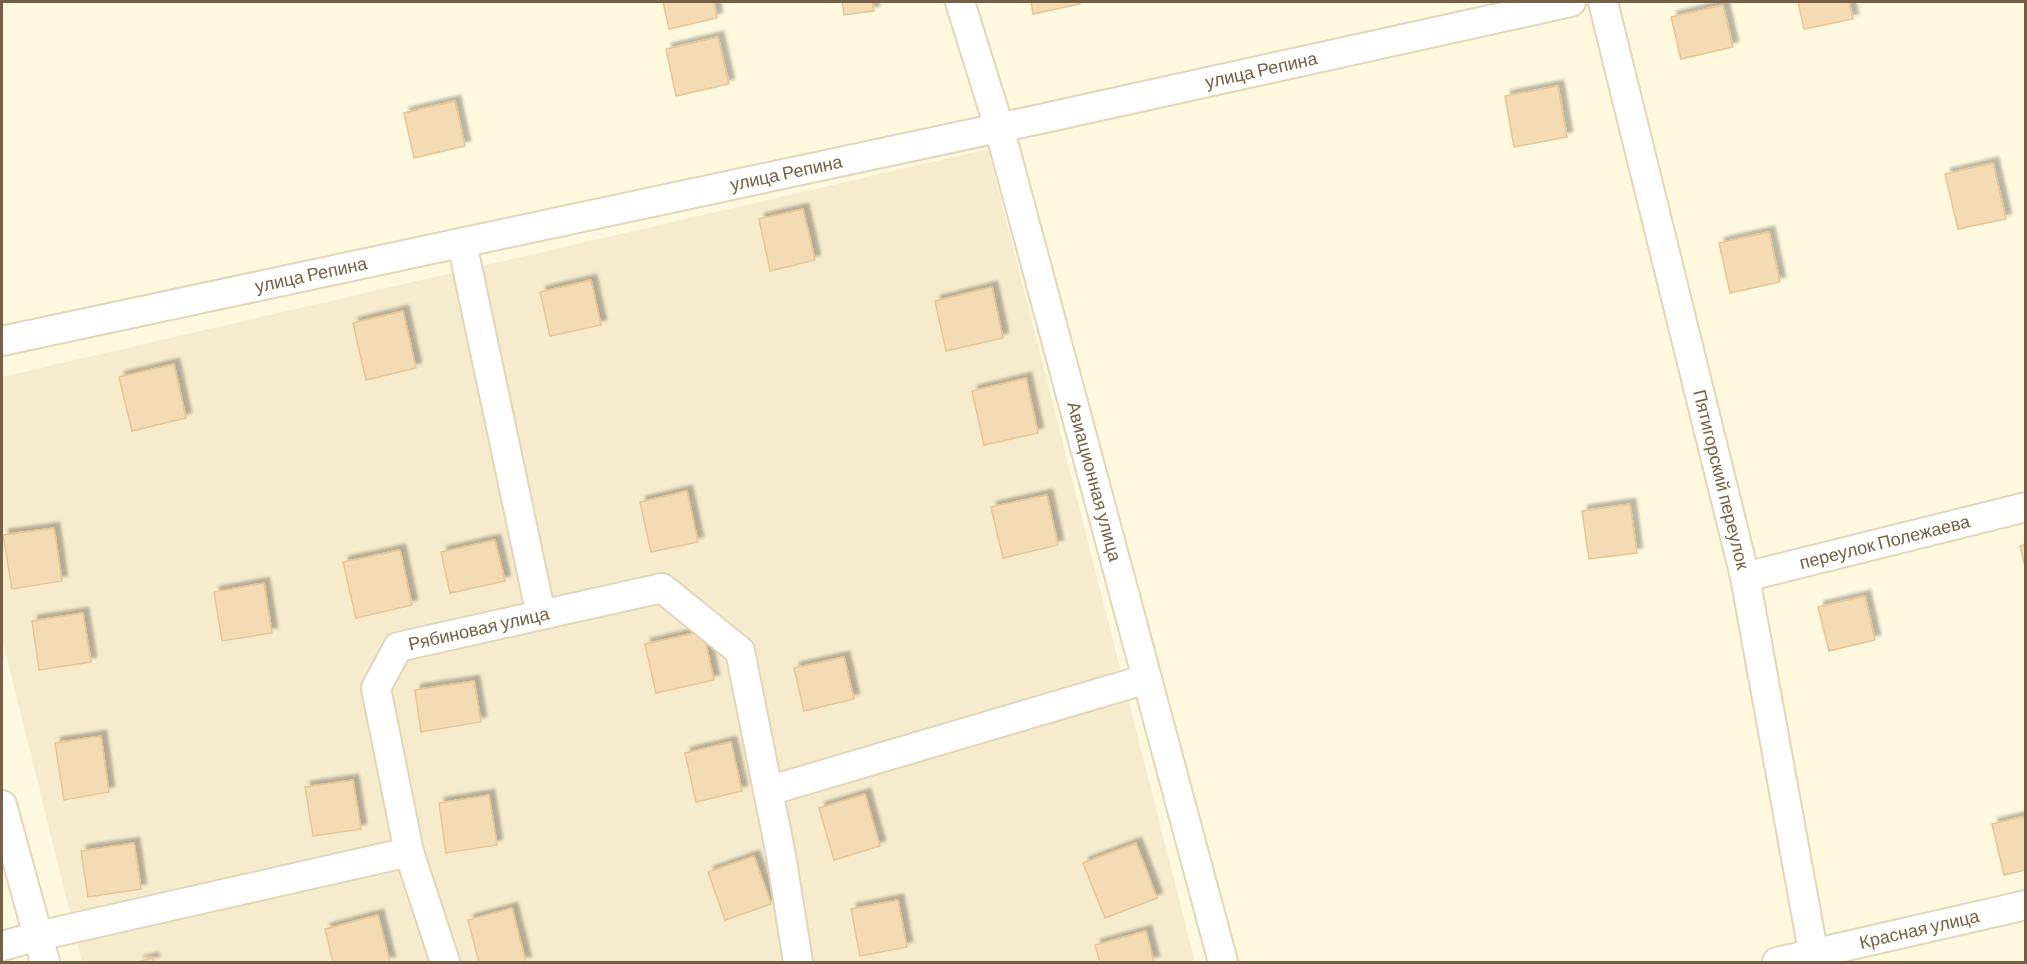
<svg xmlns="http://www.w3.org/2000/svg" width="2027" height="964" font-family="Barlow,sans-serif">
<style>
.residential{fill:#f6ebcc}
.building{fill:#f5dbb3;stroke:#e8c593;stroke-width:1.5;filter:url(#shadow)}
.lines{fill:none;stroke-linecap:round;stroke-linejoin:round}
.street-casing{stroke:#e2d5b9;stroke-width:32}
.street{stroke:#fff;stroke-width:28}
.labels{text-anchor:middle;stroke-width:6;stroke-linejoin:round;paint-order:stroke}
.street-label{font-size:18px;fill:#756045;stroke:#fffae5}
</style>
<defs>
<filter id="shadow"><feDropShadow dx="5.5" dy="-5.5" stdDeviation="1.5" flood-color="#0004"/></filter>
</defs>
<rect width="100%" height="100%" fill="#fef8de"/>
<path class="residential" d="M988,149l207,813h-1113l-80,-324v-261z"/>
<path class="building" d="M663,2h51l3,16 -48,11z
M842,2h30l2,9 -30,4z
M1031,2h49v2l-47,10z
M1798,2h51l4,17 -49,10z
M1723,5l10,42 -52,12 -10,-42z
M718,37l11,47 -53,12 -10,-47z
M1558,86l9,51 -53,10 -9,-51z
M455,101l10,45 -51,12 -10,-45z
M1993,163l13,56 -48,10 -13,-55z
M803,209l12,51 -45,11 -11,-52z
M1769,232l11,50 -50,11 -11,-50z
M591,280l10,45 -51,11 -10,-44z
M992,287l11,51 -57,13 -11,-50z
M403,311l13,57 -50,12 -13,-57z
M174,364l12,54 -54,13 -13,-54z
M1026,378l12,55 -54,12 -12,-54z
M687,491l11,51 -47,10 -11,-50z
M1047,495l11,50 -55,13 -12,-51z
M1630,504l7,49 -48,6 -7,-48z
M54,528l8,53 -50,8 -9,-54z
M495,540l10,41 -55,12 -9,-41z
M2026,544v27l-6,-25z
M400,550l12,55 -56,13 -13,-56z
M264,583l8,50 -50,8 -8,-49z
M1865,596l10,44 -46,11 -11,-44z
M83,613l8,49 -52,8 -7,-49z
M703,631l11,49 -58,13 -11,-49z
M844,657l10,42 -50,12 -10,-43z
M474,681l7,41 -60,10 -6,-42z
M101,736l8,56 -45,8 -9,-57z
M731,742l11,49 -46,11 -11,-49z
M353,780l8,49 -48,7 -8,-49z
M865,794l15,52 -46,14 -15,-52z
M489,795l8,50 -51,8 -7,-50z
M2026,816v54l-22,5 -12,-51z
M134,843l7,46 -53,8 -7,-46z
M1136,843l21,55 -52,20 -22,-55z
M754,856l17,48 -46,16 -17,-48z
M898,900l9,47 -47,9 -9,-47z
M512,908l14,54h-47l-11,-42z
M378,915l12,47h-57l-8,-33z
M1146,931l8,31h-54l-5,-17z
M153,958l1,4h-17z"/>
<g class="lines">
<defs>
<g id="street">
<path id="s1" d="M960,2l39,125 224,835"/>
<path id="s2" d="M1603,2l142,575 70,385"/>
<path d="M462,243l79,372"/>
<path id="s3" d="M2,341l1043,-223 526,-116"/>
<path id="s4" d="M1745,577l281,-70"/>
<path d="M768,791l379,-112"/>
<path id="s5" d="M2,805l36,131 371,-84 -33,-164 22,-41 264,-59 78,63 41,204 17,107"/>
<path d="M409,852l36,110"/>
<path d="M2,946l36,-10 7,26"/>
<path id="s6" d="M1777,962l249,-57"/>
</g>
</defs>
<use href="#street" class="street-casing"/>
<use href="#street" class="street"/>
</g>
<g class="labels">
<g class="street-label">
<text dy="6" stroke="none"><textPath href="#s3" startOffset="1288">улица Репина</textPath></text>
<text dy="6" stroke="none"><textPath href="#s3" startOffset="802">улица Репина</textPath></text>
<text dy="6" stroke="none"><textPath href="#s3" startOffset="316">улица Репина</textPath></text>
<text dy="6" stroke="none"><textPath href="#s2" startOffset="492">Пятигорский переулок</textPath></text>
<text dy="6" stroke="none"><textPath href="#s1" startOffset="498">Авиационная улица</textPath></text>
<text dy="6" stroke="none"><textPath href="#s4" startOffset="144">переулок Полежаева</textPath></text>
<text dy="6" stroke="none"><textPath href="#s5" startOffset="813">Рябиновая улица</textPath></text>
<text dy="6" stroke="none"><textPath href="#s6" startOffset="146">Красная улица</textPath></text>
</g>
</g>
<rect width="2027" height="964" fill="none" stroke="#756045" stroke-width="6"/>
</svg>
